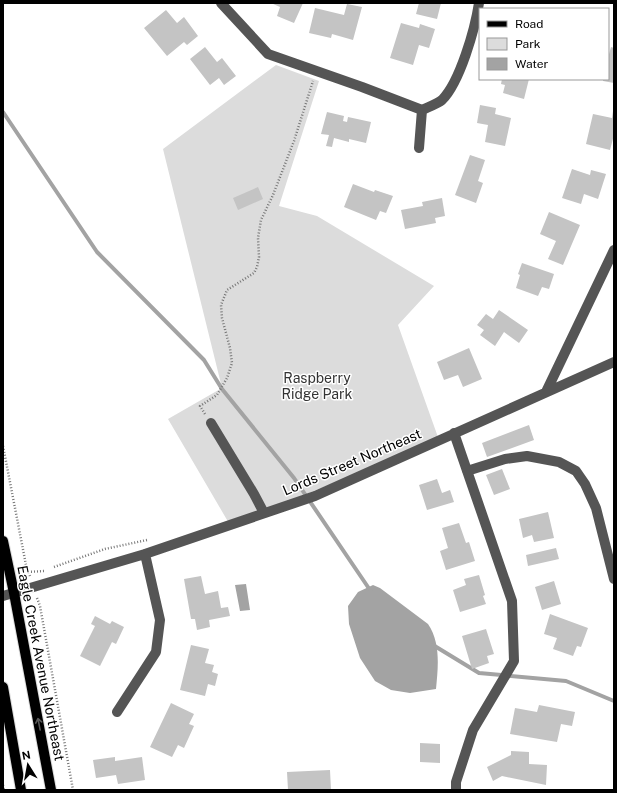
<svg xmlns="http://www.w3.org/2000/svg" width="617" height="793" font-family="'Public Sans',sans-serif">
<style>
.green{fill:#dcdcdc}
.water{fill:#a3a3a3}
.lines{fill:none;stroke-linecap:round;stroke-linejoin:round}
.stream{stroke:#a3a3a3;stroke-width:4}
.building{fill:#c4c4c4}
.major-casing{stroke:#dbdbdb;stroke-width:12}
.path{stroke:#777;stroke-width:2.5;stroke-dasharray:1 2;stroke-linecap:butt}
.minor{stroke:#555;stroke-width:10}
.major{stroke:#000;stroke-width:10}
.oneway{stroke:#595959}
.labels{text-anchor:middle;stroke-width:3;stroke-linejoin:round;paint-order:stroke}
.park-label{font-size:14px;fill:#333;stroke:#fff}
.street-label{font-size:14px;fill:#000;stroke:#fff}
</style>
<rect width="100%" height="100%" fill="#fff"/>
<path class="green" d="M276,65l43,16 -40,125 38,10 117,70 -36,39 41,115 -209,85 -62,-106 54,-31 -59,-239z"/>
<path class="water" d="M246,584l4,26 -10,1 -5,-26z
M373,585l7,3 48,36c13,19 10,44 8,65l-26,4 -19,-3 -16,-9 -15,-23 -11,-34 -1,-18 10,-14z"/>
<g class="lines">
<path class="stream" d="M3,112l94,140 107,108 18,29 72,89 76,112
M433,645l46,28 87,8 48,20"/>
</g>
<path class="building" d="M271,3h32l-9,20 -17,-7 3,-9z
M419,3h22l-4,16 -21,-5z
M347,4l15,3 -9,33 -21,-6 -1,4 -22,-5 6,-25 29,7z
M166,10l11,13 7,-6 14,19 -11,9 -3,-3 -17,14 -23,-28z
M401,23l18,5 1,-4 15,5 -6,19 -10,-3 -6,20 -23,-7z
M205,47l12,15 5,-4 14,18 -12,9 -5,-7 -9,7 -20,-26z
M611,47l3,1v35l-11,-2v-2h5v-21z
M502,79h27l-5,20 -21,-6 2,-8 -4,-1z
M480,105l16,3 -1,6 16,4 -6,28 -20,-4 3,-17 -11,-2z
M613,111l1,24 -4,15 -24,-6 7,-30 19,4z
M327,112l17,4 -1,5 4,1 1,-5 23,5 -5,21 -17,-4v3l-15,-4 -2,9 -6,-1 3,-11 -8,-1z
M470,155l15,5 -7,21 5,2 -7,20 -21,-8z
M572,169l18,6 1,-5 15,4 -8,25 -14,-5 -3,10 -19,-6z
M353,184l21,8 1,-2 18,6 -7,17 -6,-2 -4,9 -32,-13z
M258,187l5,12 -25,11 -5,-12z
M442,198l3,18 -10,2 1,5 -31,6 -4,-19 22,-4 -1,-4z
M549,212l31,13 -17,40 -15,-6 8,-18 -16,-7z
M522,263l32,11 -5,15 -7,-2 -4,9 -22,-8 4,-13 -2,-1z
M499,310l29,20 -9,13 -15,-11 -9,14 -15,-11 4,-5 -7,-5 9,-11 7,5z
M469,348l13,31 -19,8 -5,-12 -14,5 -7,-18z
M529,425l5,15 -47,17 -5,-14z
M502,469l8,20 -16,6 -8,-20z
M437,479l5,14 8,-3 4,12 -27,8 -8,-25z
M548,512l6,26 -20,4 -2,-7 -9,3 -4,-19z
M459,523l7,20 3,-1 6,19 -29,9 -6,-19 8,-3 -6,-20z
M556,548l3,11 -31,7 -2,-11z
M479,575l6,20 -2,1 3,8 -26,8 -7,-22 13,-5 -2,-6z
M201,576l4,18 13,-3 3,17 7,-1 2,9 -21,4 1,7 -13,3 -2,-11h-4l-7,-40z
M554,581l7,23 -19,6 -7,-23z
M550,614l38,14 -7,19 -4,-1 -4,10 -20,-7 4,-11 -13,-4z
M95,616l15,8 2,-3 12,6 -8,17 -4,-2 -12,24 -20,-10 15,-30 -4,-2z
M486,629l8,25 -7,2 2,7 -17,6 -10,-33z
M191,645l18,4 -4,14 9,2 -2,7 6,2 -3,12 -7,-2 -3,12 -25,-6z
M171,703l23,11 -5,10 5,2 -10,22 -6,-3 -6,12 -22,-10z
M539,705l36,7 -3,14 -11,-2 -4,18 -47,-8 5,-26 22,4z
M420,743l20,1v19l-20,-1z
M511,751l18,1v12l18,1 -1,20 -44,-9 -9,5 -6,-14 24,-12z
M115,757v4l27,-4 3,23 -27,4 -2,-9 -20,3 -3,-18z
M330,770l1,20h-43l-1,-18z"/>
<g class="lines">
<defs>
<path id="major" d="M3,541l11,52 37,197
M3,687l18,103"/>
</defs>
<use href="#major" class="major-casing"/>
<path class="path" d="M205,414l-5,-8 17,-11 10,-17 5,-15 -2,-15 -8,-30 -1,-13 6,-15 27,-17 3,-6 2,-10 -1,-19 3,-18 12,-25 21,-54 19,-60
M3,446l23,119 4,11
M54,567l51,-18 42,-9
M28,572l16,-1
M37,598l3,8 33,184
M3,785l1,5"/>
<path class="minor" d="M221,3l47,51 94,33 60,23
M419,148l3,-38c6,-3 15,-6 20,-10 18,-18 33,-71 37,-97
M546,392l68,-142
M211,423l43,71 10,19
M454,433l58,168 2,60 -41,69 -17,52v8
M467,471l38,-12 22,-3 32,6 17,9 9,13 11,24 18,71
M3,596l142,-42 170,-58 299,-134
M117,712l39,-60 4,-32 -15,-66"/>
<use href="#major" class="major"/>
</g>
<defs><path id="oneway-shaft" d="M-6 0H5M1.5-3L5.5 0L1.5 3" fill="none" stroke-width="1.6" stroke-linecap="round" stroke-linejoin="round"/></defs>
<use class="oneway" href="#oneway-shaft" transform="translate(39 724) rotate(-101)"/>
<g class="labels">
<g class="park-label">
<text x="317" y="383">Raspberry<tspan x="317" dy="16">Ridge Park</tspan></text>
</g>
<g class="street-label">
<text transform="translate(352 462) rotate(-23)" y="5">Lords Street Northeast</text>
<text transform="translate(41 663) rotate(79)" y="5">Eagle Creek Avenue Northeast</text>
</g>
</g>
<rect width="617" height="793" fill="none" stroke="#000000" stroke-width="8"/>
<rect x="479" y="8" width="130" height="72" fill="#ffffff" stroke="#999999"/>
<rect x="487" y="21" width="20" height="6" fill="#000000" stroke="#999999"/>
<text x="515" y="28" font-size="12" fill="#000000">Road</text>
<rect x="487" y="38" width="20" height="12" fill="#dcdcdc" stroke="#999999"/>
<text x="515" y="48" font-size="12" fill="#000000">Park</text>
<rect x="487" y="58" width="20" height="12" fill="#a3a3a3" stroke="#999999"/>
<text x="515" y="68" font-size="12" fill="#000000">Water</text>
<g transform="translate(28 765) rotate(349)" stroke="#ffffff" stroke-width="3" paint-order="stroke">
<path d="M0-3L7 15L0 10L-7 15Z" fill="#000000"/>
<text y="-6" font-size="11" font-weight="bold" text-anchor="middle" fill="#000000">N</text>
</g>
</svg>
